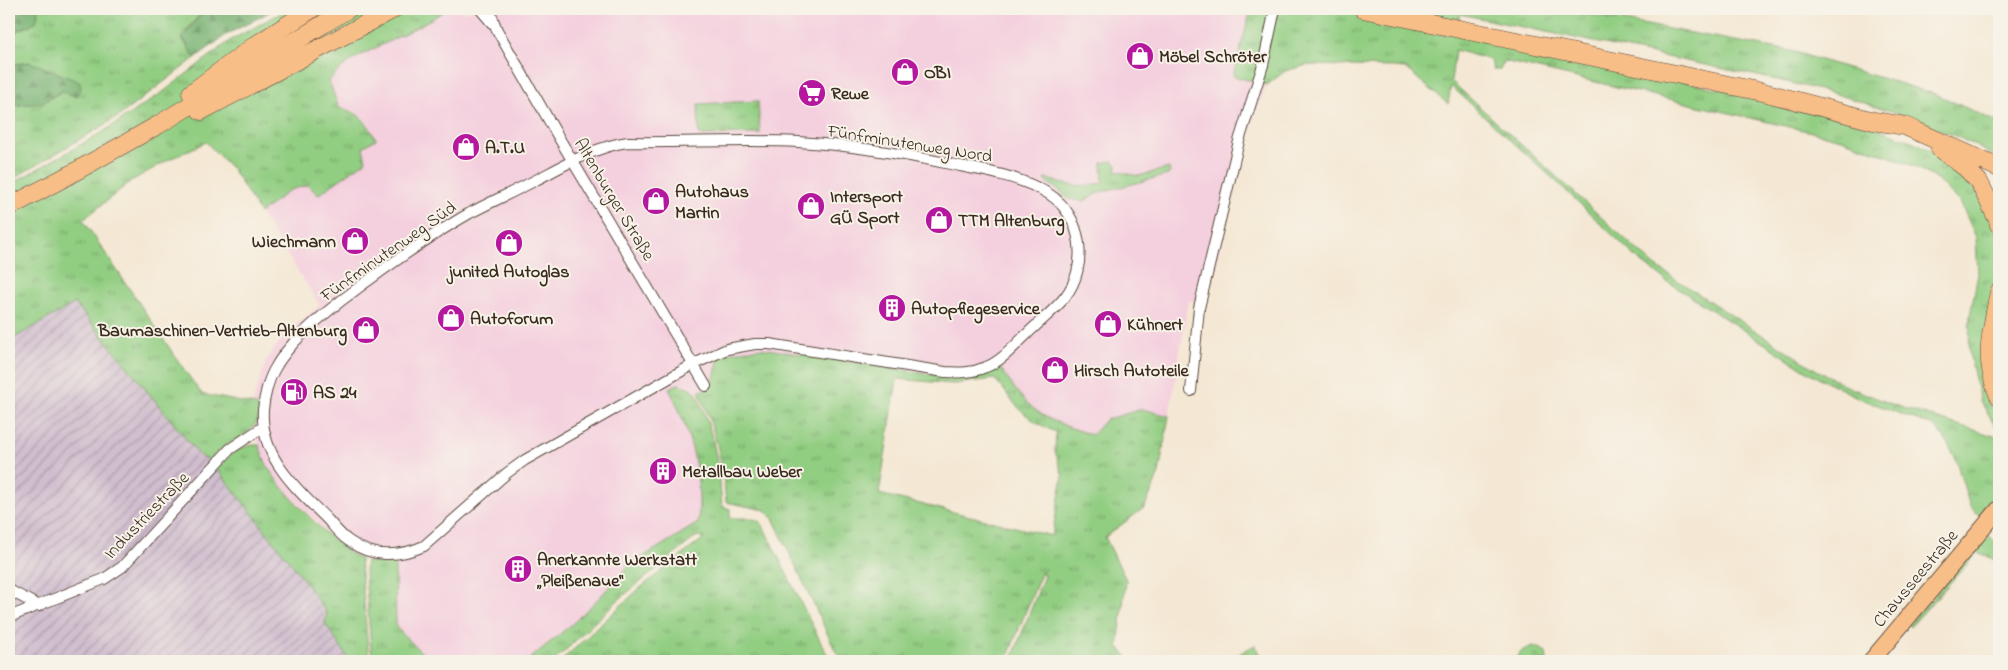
<svg xmlns="http://www.w3.org/2000/svg" width="2008" height="670" font-family="'Indie Flower',sans-serif">
<style>
.built{fill:#f4cfde}
.industrial{fill:url(#industrial-furrows)}
.grass{fill:url(#grass-tufts);stroke:#667c50;fill-rule:evenodd}
.forest{fill:url(#forest-firs);stroke:#586e47}
.lines{fill:none;stroke-linecap:round;stroke-linejoin:round}
.minor-casing{stroke:#574639;stroke-width:12}
.primary-casing{stroke:#574639;stroke-width:18}
.trunk-casing{stroke:#574639;stroke-width:19}
.minor{stroke:#fff;stroke-width:10}
.primary{stroke:#f7be88;stroke-width:16}
.trunk{stroke:#f7be88;stroke-width:18}
.labels{text-anchor:middle;stroke-width:4;stroke-linejoin:round;paint-order:stroke}
.poi-label{font-size:18px;font-weight:bold;fill:#3b2a1e;stroke:#f7f3e8;text-anchor:start}
.street-label{font-size:18px;fill:#3b2a1e;stroke:#f7f3e8}
</style>
<defs>
<pattern id="industrial-furrows" width="10" height="10" patternUnits="userSpaceOnUse" patternTransform="scale(1.25)"><rect width="10" height="10" fill="#d0bdce"/><path d="M-1 1l2-2M0 10L10 0M9 11l2-2" fill="none" stroke="#aa9aa7"/></pattern>
<pattern id="grass-tufts" width="24" height="20" patternUnits="userSpaceOnUse" patternTransform="scale(1.25)"><rect width="24" height="20" fill="#92ce82"/><path d="M3 7l-1-3M5 7V3M7 7l1-3M15 17l-1-3M17 17v-4M19 17l1-3" fill="none" stroke="#78a76a"/></pattern>
<pattern id="forest-firs" width="22" height="20" patternUnits="userSpaceOnUse" patternTransform="scale(1.25)"><rect width="22" height="20" fill="#75b170"/><path d="M5 1l3.5 6h-7zM16 11l3.5 6h-7z" fill="#61905b"/></pattern>
</defs>
<rect width="100%" height="100%" fill="#f7f3e8"/>
<filter id="ink" filterUnits="userSpaceOnUse"><feTurbulence type="fractalNoise" baseFrequency=".02" numOctaves="2"/><feDisplacementMap in="SourceGraphic" scale="10" xChannelSelector="R" yChannelSelector="G"/><feConvolveMatrix kernelMatrix="1 2 1 2 8 2 1 2 1" color-interpolation-filters="sRGB"/></filter>
<filter id="wash" filterUnits="userSpaceOnUse"><feTurbulence type="fractalNoise" baseFrequency=".0096" numOctaves="4" result="noise"/><feDisplacementMap in="SourceGraphic" scale="20" xChannelSelector="R" yChannelSelector="G"/><feGaussianBlur stdDeviation="1.12" result="paint"/><feColorMatrix in="noise" values="0 0 0 0 0 0 0 0 0 0 0 0 0 0 0 0 0 1.4 0 .05"/><feComposite in="paint" operator="in"/></filter>
<g filter="url(#wash)">
<rect width="100%" height="100%" fill="#f4e8d4"/>
<path class="built" d="M447,9l17,3 8,-3h779l-18,66 34,10 -11,25 -51,198 -16,-8 -20,116 -27,-7 -37,11 -13,15 -36,-12 -28,-17 -13,-15 -16,-25 -27,9 -17,3 -91,-15 -146,-1 -6,23 -15,8 -6,-5h-22l13,27 16,57 2,30 -2,21 -70,43 -28,31 -28,27 -45,37h-97l-34,-34 -1,-62 -29,-4 -10,-4 -16,-11 -57,-58 -15,-20 -9,-23 -5,-20 5,-9 -7,-11 14,-44 11,-16 20,-21 23,-19 -60,-92 30,-23 18,-5 54,-39 14,-7 -10,-18 -14,-11 -13,-2 -10,-27 7,-9 16,-12 77,-39z"/>
<path class="industrial" d="M75,303l125,153 10,4 15,17 73,95 29,42 -2,9 25,38h-341v-320z"/>
<path class="grass" d="M36,9h169c-8,10 -20,19 -22,31l12,18 -77,59 -109,64v-78l9,2 24,-2 20,-12 -32,-29 -21,3v-31l20,-8z
M288,9h159c-19,13 -40,23 -61,34 -21,10 -43,19 -57,38l10,27c21,4 27,13 37,31l-13,8 3,14 -48,34 -10,-10 -18,5 -30,23 -27,-43 -27,-28 -36,17 -39,22 -48,39 102,151 17,23 58,12c-1,7 -1,14 -6,20 -11,13 -32,17 -44,34l-9,-3 -126,-154 -66,38v-156l94,-53 60,-40 68,-52z
M1251,9h307l233,42 147,44 61,28v35l-39,-20 -63,-25 -61,-19 -49,-12 -327,-68 -3,20 277,58 141,35 39,15 26,13 30,24 27,51 2,15v27l-4,22 -5,96 9,22v80l-19,24 -10,-9 -15,-50 -11,-20 -11,-11 -74,-28 -47,-24 -144,-92 -29,-22 -80,-76 -108,-98 -3,18 -43,-36 -12,-1 -86,-2 -22,6 -18,14 -34,-9zM1455,50l36,10 2,10h7l4,-9 338,78 67,25 28,15 24,25 15,33 2,37 -8,42 -1,36 11,49 16,25 2,5 -1,6 -103,-32 -43,-17 -36,-19 -160,-103 -204,-185z
M758,101l2,33 -59,1 -2,-2 -1,-29z
M1113,161l4,4 -1,6 22,5 31,-8 1,4 -2,3 -68,17 -16,9 -16,-2 -8,-8 -15,-10 1,-3c22,9 34,9 57,5l-1,-20z
M761,348l194,30 17,-3 27,-9c30,46 41,52 93,69l13,-15 37,-11 27,7 -10,57 -14,34 -40,30 21,43 -8,66 12,15h-119l33,-85 -2,-5 -36,90 -161,-1 -9,-8 -63,-134 -8,-8 -39,-8c-4,-43 -10,-70 -27,-110l13,-7 6,-23 -1,-4 9,-5zM897,379l57,5 40,-5c10,8 14,19 23,27 11,12 24,20 39,26l-1,19 8,25 -11,60 -173,-42z
M678,384c6,2 13,3 17,8 4,5 6,12 8,18 13,31 16,63 19,96l8,3v9h20l11,4 63,127 8,12h-271l79,-73 64,-50 -7,-2 -80,65 -63,60h-27l45,-37 28,-27 28,-31 70,-43c5,-48 -8,-92 -29,-135z
M253,445h6c3,7 5,15 9,22 12,22 69,82 92,92l9,102h-19l-25,-38 2,-10 -29,-41 -81,-103c11,-12 20,-22 36,-24z
M1988,535l11,10v17l-21,-10 -68,75 -2,-2z
M366,561l29,4 1,62 34,34h-58l-7,-89z
M1255,645l7,16h-36z
M1532,646l8,2 6,5 1,8h-34l5,-3 2,-6z"/>
<path class="forest" d="M28,9h9l1,5 -2,8 -27,12v-19z
M205,9h70l-49,26 -31,23 -12,-18v-4z
M30,62l46,18 4,3 1,6 -5,8 -14,-6 -20,12 -25,2 -8,-2v-38z"/>
</g>
<g filter="url(#ink)">
<g class="lines">
<defs>
<path id="minor" d="M480,9l12,14
M489,9l8,21 62,108 147,248
M628,142c57,1 114,-3 170,0 53,3 106,12 157,23 31,6 67,12 94,29 34,22 40,72 16,103 -11,14 -26,25 -38,37 -12,11 -25,27 -41,33 -14,6 -26,6 -41,5l-176,-28h-14l-28,5 -33,15 -169,96 -18,13 -83,73c-25,11 -52,12 -75,-5 -8,-5 -15,-14 -21,-21 -31,-31 -68,-62 -65,-110 1,-12 5,-29 11,-40 14,-27 45,-52 68,-70 41,-31 84,-62 128,-87 21,-11 43,-21 64,-32 29,-15 62,-35 94,-39z
M1191,391l8,-83 40,-167 24,-76 12,-56
M9,590l30,16
M9,617l95,-38 18,-12 108,-118 33,-22"/>
<path id="primary" d="M1871,661l128,-152"/>
<path id="trunk" d="M1363,9l404,84 107,28 31,5 94,42
M191,93l63,-47 58,-37
M201,111l193,-102
M1940,149l26,19 13,14 19,38 1,5
M9,207l62,-33 87,-49 190,-116
M1999,292c-7,38 -17,67 0,104"/>
</defs>
<use href="#minor" class="minor-casing"/>
<use href="#primary" class="primary-casing"/>
<use href="#trunk" class="trunk-casing"/>
<use href="#minor" class="minor"/>
<use href="#primary" class="primary"/>
<use href="#trunk" class="trunk"/>
</g>
</g>
<defs>
<symbol id="shop-disc" viewBox="-11 -11 22 22"><circle r="9.5" fill="#b5179e" stroke="#f7f3e8"/><path d="M-5-2.5h2.3a2.7 3.5 0 0 1 5.4 0H5L5.5 6h-11ZM-1.5-2.5h3a1.5 2.3 0 0 0-3 0Z" fill="#fff"/></symbol>
<symbol id="supermarket-disc" viewBox="-11 -11 22 22"><circle r="9.5" fill="#b5179e" stroke="#f7f3e8"/><path d="M-6-5.5h2.5l.6 2H6L4.5 2H-2.5L-4.4-4H-6ZM-1.5 3.2a1.3 1.3 0 1 0 .1 0ZM3 3.2a1.3 1.3 0 1 0 .1 0Z" fill="#fff"/></symbol>
<symbol id="building-disc" viewBox="-11 -11 22 22"><circle r="9.5" fill="#b5179e" stroke="#f7f3e8"/><path d="M-4-6H4V6H1V3H-1V6H-4ZM-2.5-4.3h1.7v1.8h-1.7ZM.8-4.3h1.7v1.8H.8ZM-2.5-1h1.7V.8h-1.7ZM.8-1h1.7V.8H.8Z" fill="#fff"/></symbol>
<symbol id="fuel-disc" viewBox="-11 -11 22 22"><circle r="9.5" fill="#b5179e" stroke="#f7f3e8"/><path d="M-5.5-6h7V0h2V4h1.3V-2.5L3-4.5l.8-.8L6-3V5H2.5V1h-1V6h-7ZM-4.2-4.7v3.2H.2V-4.7Z" fill="#fff"/></symbol>
</defs>
<g fill-rule="evenodd">
<use href="#shop-disc" x="1124" y="40" width="32" height="32"/>
<use href="#shop-disc" x="889" y="56" width="32" height="32"/>
<use href="#supermarket-disc" x="796" y="77" width="32" height="32"/>
<use href="#shop-disc" x="450" y="131" width="32" height="32"/>
<use href="#shop-disc" x="640" y="185" width="32" height="32"/>
<use href="#shop-disc" x="795" y="190" width="32" height="32"/>
<use href="#shop-disc" x="923" y="204" width="32" height="32"/>
<use href="#shop-disc" x="339" y="225" width="32" height="32"/>
<use href="#shop-disc" x="493" y="227" width="32" height="32"/>
<use href="#building-disc" x="876" y="292" width="32" height="32"/>
<use href="#shop-disc" x="435" y="302" width="32" height="32"/>
<use href="#shop-disc" x="1092" y="308" width="32" height="32"/>
<use href="#shop-disc" x="350" y="314" width="32" height="32"/>
<use href="#shop-disc" x="1039" y="354" width="32" height="32"/>
<use href="#fuel-disc" x="278" y="376" width="32" height="32"/>
<use href="#building-disc" x="647" y="455" width="32" height="32"/>
<use href="#building-disc" x="502" y="553" width="32" height="32"/>
</g>
<g class="labels">
<g class="poi-label">
<text x="1159" y="62">Möbel Schröter</text>
<text x="924" y="78">OBI</text>
<text x="831" y="99">Rewe</text>
<text x="485" y="153">A.T.U</text>
<text x="675" y="197">Autohaus<tspan x="675" dy="21">Martin</tspan></text>
<text x="830" y="202">Intersport<tspan x="830" dy="21">GÜ Sport</tspan></text>
<text x="958" y="226">TTM Altenburg</text>
<text x="336" y="247" text-anchor="end">Wiechmann</text>
<text x="509" y="277" text-anchor="middle">junited Autoglas</text>
<text x="911" y="314">Autopflegeservice</text>
<text x="470" y="324">Autoforum</text>
<text x="1127" y="330">Kühnert</text>
<text x="347" y="336" text-anchor="end">Baumaschinen-Vertrieb-Altenburg</text>
<text x="1074" y="376">Hirsch Autoteile</text>
<text x="313" y="398">AS 24</text>
<text x="682" y="477">Metallbau Weber</text>
<text x="537" y="565">Anerkannte Werkstatt<tspan x="537" dy="21">„Pleißenaue“</tspan></text>
</g>
<g class="street-label">
<text transform="translate(910 143) rotate(9)" y="6">Fünfminutenweg Nord</text>
<text transform="translate(615 199) rotate(59)" y="6">Altenburger Straße</text>
<text transform="translate(388 251) rotate(-35)" y="6">Fünfminutenweg Süd</text>
<text transform="translate(146 515) rotate(-46)" y="6">Industriestraße</text>
<text transform="translate(1915 578) rotate(-50)" y="6">Chausseestraße</text>
</g>
</g>
<rect width="2008" height="670" fill="none" stroke="#f7f3e8" stroke-width="30"/>
</svg>
